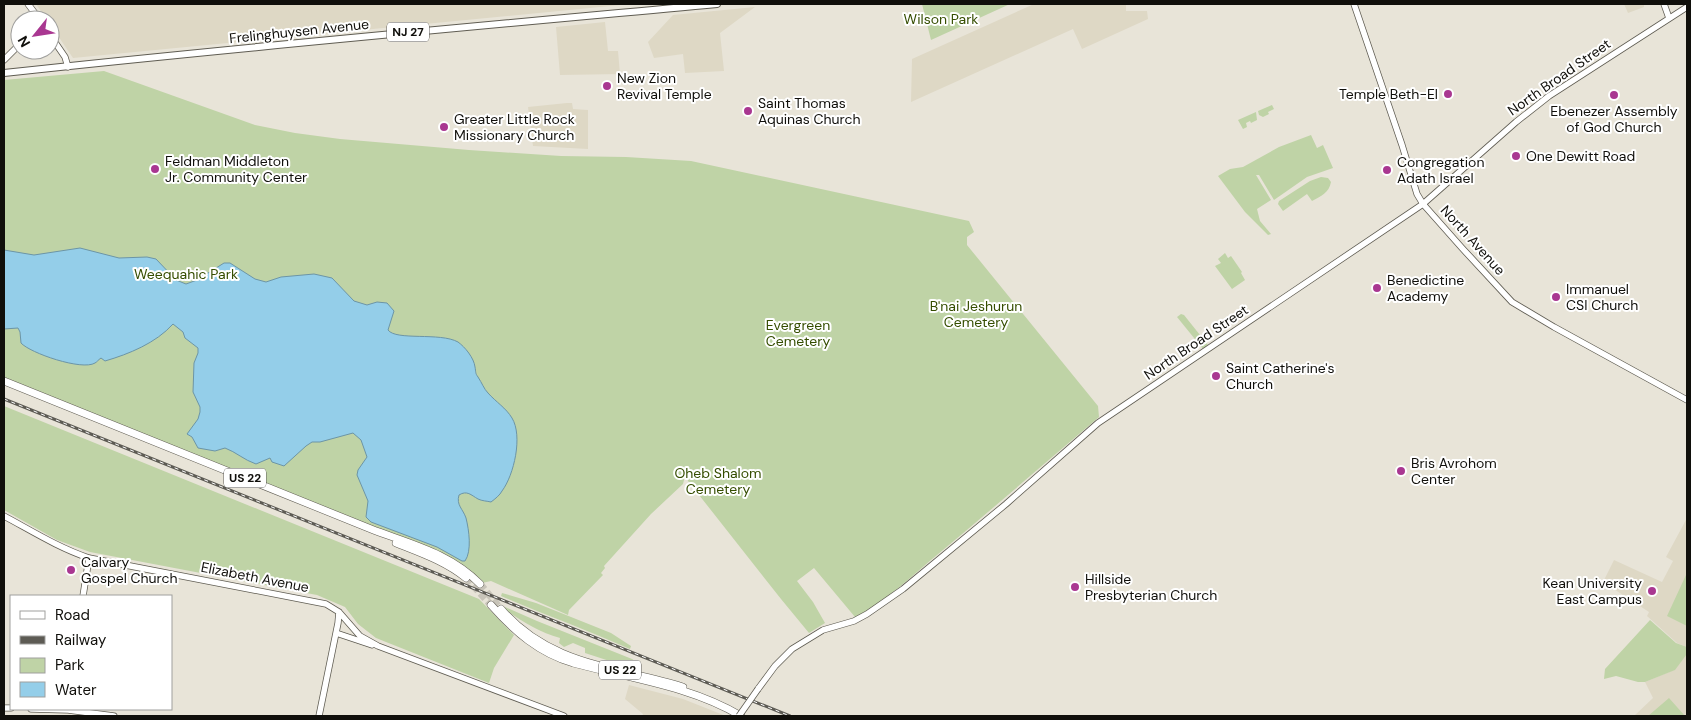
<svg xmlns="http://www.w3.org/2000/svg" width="1691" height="720" font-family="'DM Sans',sans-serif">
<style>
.built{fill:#ded8c5}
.green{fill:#bfd3a6}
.water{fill:#94cee9;stroke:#6c95a6}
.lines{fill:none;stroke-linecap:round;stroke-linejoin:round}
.highway-tunnel{stroke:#c8c4b9;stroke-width:7;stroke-dasharray:7 3.5;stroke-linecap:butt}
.secondary-casing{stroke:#5f5c52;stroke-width:7}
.primary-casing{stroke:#5f5c52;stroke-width:8}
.highway-casing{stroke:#5f5c52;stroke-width:8}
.secondary{stroke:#fff;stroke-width:5.5}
.primary{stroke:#fff;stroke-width:6}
.highway{stroke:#fff;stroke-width:7}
.rail-casing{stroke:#5d5b54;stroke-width:3}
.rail{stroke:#fff;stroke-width:1;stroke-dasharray:4;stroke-linecap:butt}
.secondary-bridge-casing{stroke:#5f5c52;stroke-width:7;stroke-linecap:butt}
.secondary-bridge{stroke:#fff;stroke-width:5.5}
.poi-dot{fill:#a93791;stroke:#fff;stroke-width:2}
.labels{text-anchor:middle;stroke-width:4;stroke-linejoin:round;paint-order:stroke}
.shield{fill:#fff;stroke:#585754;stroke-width:1}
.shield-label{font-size:12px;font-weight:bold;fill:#100f0b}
.park-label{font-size:14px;fill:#354d00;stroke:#fff}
.street-label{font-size:14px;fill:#100f0b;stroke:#fff}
.poi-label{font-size:14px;fill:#100f0b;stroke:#fff;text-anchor:start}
</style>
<rect width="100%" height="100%" fill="#e8e4d8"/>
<path class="built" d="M36,4h595l-558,54 -23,-34v-4h-3z
M1034,4h92v7h21l1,8 -66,30 -9,-20 -162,73 1,-43z
M1624,4h20v3l-16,6z
M755,7l-35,26 4,38 -39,2 -2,-19 -29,4 -6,-16 25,-27z
M605,22l3,29h10l2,23 -60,1 -4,-48z
M567,103h5l1,6 15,1v39l-55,-3 -5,-39z
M1687,518v129l-10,-4 -30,-27 2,-4 -46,-30 11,-22 48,22 11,-21 -7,-4z
M1687,654v62h-53l19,-18 -8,-16 29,-12z
M629,685l54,14 43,17h-84l1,-2 -18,-15z"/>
<path class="green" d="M922,4h88l-79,36z
M104,71l151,54 40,8 45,6 129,11 92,6 65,1 65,4 278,60 5,11 -7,5v8l131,161 1,11c-54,46 -108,93 -162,138 -24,20 -54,49 -82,62l-41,-49 -17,13 16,21 12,21 -16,10 -28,-34 -93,-118 -2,-9 -3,12 -32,30 -47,52 1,2 -4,5 2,2 -34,35 -1,5 -77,-34 -9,2 -26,-22 -11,-7 -18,-8 -52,-18 -371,-151v-297z
M1272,105l2,4 -6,3 1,2 -6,3 -4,-2 -1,-4z
M1256,112l1,8 -6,3 -1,-2 -4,2 1,4 -4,2 -5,-9z
M1311,135l6,13 6,-3 10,23 -26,9 -33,23 -15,-25h-3l15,25 -14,9 3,12 11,13 -3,1 -23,-23 -27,-36 12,-7 13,-2 36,-20z
M1321,177l7,1 3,4c-2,11 -10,14 -19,19l-5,-7 -24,17 -5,-7 1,-3 31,-20z
M1225,253l3,5 3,-2 11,16 -1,1 4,7 -13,9 -17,-23 6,-3 -3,-4z
M1181,314l3,1 24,30 -5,4 -26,-32z
M4,406l475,193 35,36 -20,33 -5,15 -113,-45 -18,-14 -13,-17 -28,-12 -227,-43 -33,-12 -53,-30z
M1686,575l1,1v50l-20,-10z
M502,593l34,10 75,30 20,13 -1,3c-43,-19 -87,-35 -129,-53z
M505,607l32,14 95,38 9,6 -4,5 -52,-17v-5l-12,-5 -9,4 -5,-4 1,-5c-21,-6 -38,-17 -56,-29z
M1650,620l26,23 11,4v7l-12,16 -30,12h-7l-22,-6 -12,3 1,-10z
M1669,698l16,18h-37z"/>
<path class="water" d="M80,248l39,10 28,-1 9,2 20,21 10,4 11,-4 27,-17h6l25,16 11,3 15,-5 33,-3 18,4 22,23 13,4 10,-3 10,1 7,8 -6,19c8,11 52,2 70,12 7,5 16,16 17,25 1,5 0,6 3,10 4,6 6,12 10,16 8,9 18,15 24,25 11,18 2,57 -10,73 -2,4 -7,8 -11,11 -4,-1 -9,-1 -13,-3 -7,-4 -11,-9 -19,-4 -3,10 4,14 7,23 3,12 6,33 -1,43h-3l-25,-14 -66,-25 -5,-5 2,-16 -11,-26 1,-5 9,-13 -6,-17 -8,-7 -33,9h-8l-6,4 -22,20 -12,-4 -2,-4 -14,6c-12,-4 -20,-12 -31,-16l-10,3 -17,-3 -6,-11 -5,-3 11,-15 2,-7v-5l-7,-15 1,-29 4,-10v-5l-13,-10 -2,-6 -10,-8c-17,19 -44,30 -68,37l-4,-3c-3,2 -4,4 -6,5 -13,8 -65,-10 -74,-20l-1,-11 -2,-4 -14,1v-79l30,5z"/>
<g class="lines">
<path class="highway-tunnel" d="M466,578l25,27
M480,584l21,25"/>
<defs>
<path id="secondary" d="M28,4l12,16
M1354,4l48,141 15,49 6,10 39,44 50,54 42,25 133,73
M1664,4l5,14
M50,35l15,22 3,10
M4,60l16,-16
M4,516c28,15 55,32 85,42l237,46 13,8 21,24 18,10 186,70
M83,596l6,-38
M336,633l36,12
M758,689l17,-23 17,-17 31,-19 31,-9 13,-7 36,-25 103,-85 92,-81 325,-219 93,-82 33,-26 138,-89
M4,708h7
M31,709l37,1 46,6
M319,716l19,-93 1,-11"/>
<path id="primary" d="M4,73c237,-26 475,-47 713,-69"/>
<path id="highway" d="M4,381l367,148c39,15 79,24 109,55
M396,543c25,10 49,18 70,35
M491,605c24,27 48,48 82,58 56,15 118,23 168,53
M501,609c49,57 114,57 182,78"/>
</defs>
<use href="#secondary" class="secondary-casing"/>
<use href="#primary" class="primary-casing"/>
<use href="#highway" class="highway-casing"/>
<use href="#secondary" class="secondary"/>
<use href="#primary" class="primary"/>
<use href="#highway" class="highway"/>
<defs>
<path id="rail" d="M4,399l786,317"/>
</defs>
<use href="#rail" class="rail-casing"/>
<use href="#rail" class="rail"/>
<defs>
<path id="secondary-bridge" d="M739,716l19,-27"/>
</defs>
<use href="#secondary-bridge" class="secondary-bridge-casing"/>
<use href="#secondary-bridge" class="secondary-bridge"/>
</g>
<g class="poi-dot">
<circle cx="607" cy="86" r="5"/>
<circle cx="1448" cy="94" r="5"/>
<circle cx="1614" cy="95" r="5"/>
<circle cx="748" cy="111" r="5"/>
<circle cx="444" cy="127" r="5"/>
<circle cx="1516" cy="156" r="5"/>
<circle cx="155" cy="169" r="5"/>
<circle cx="1387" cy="170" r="5"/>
<circle cx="1377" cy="288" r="5"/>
<circle cx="1556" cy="297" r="5"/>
<circle cx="1216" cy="376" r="5"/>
<circle cx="1401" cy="471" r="5"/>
<circle cx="71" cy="570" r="5"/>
<circle cx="1075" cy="587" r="5"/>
<circle cx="1652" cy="591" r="5"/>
</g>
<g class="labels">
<g class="shield">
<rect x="387" y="22.5" width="42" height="19" rx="4"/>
<rect x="224" y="468.5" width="42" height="19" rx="4"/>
<rect x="599" y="660.5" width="42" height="19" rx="4"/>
</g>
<g class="shield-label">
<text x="408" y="36">NJ 27</text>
<text x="245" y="482">US 22</text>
<text x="620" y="674">US 22</text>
</g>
<g class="park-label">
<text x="941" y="24">Wilson Park</text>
<text x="186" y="279">Weequahic Park</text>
<text x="976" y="311">B'nai Jeshurun<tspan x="976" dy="16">Cemetery</tspan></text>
<text x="798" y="330">Evergreen<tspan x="798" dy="16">Cemetery</tspan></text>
<text x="718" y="478">Oheb Shalom<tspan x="718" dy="16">Cemetery</tspan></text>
</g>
<g class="street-label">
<text transform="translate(299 31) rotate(-6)" y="5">Frelinghuysen Avenue</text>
<text transform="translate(1559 77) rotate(-35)" y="5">North Broad Street</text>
<text transform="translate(1473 240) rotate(48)" y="5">North Avenue</text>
<text transform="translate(1196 342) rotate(-34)" y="5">North Broad Street</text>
<text transform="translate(255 577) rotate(11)" y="5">Elizabeth Avenue</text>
</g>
<g class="poi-label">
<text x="617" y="83">New Zion<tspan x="617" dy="16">Revival Temple</tspan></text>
<text x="1438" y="99" text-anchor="end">Temple Beth-El</text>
<text x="758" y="108">Saint Thomas<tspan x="758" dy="16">Aquinas Church</tspan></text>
<text x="1614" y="116" text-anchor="middle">Ebenezer Assembly<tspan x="1614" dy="16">of God Church</tspan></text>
<text x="454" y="124">Greater Little Rock<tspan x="454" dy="16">Missionary Church</tspan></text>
<text x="1526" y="161">One Dewitt Road</text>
<text x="165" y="166">Feldman Middleton<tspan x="165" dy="16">Jr. Community Center</tspan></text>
<text x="1397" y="167">Congregation<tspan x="1397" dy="16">Adath Israel</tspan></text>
<text x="1387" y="285">Benedictine<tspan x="1387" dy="16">Academy</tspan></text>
<text x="1566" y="294">Immanuel<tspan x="1566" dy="16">CSI Church</tspan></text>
<text x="1226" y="373">Saint Catherine's<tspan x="1226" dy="16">Church</tspan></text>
<text x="1411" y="468">Bris Avrohom<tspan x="1411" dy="16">Center</tspan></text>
<text x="81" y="567">Calvary<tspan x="81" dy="16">Gospel Church</tspan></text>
<text x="1085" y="584">Hillside<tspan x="1085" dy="16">Presbyterian Church</tspan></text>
<text x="1642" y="588" text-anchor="end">Kean University<tspan x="1642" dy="16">East Campus</tspan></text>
</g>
</g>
<rect width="1691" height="720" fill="none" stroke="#100f0b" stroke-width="10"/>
<rect x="10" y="595" width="162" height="115" fill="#ffffff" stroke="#9f9f9d"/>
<rect x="20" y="611" width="25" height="8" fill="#ffffff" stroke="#9f9f9d"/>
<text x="55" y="620" font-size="15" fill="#100f0b">Road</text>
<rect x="20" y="636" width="25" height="8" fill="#5d5b54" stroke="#9f9f9d"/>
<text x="55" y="645" font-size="15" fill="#100f0b">Railway</text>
<rect x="20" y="658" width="25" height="15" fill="#bfd3a6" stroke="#9f9f9d"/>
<text x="55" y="670" font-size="15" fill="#100f0b">Park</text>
<rect x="20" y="682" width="25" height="15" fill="#94cee9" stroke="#9f9f9d"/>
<text x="55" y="695" font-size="15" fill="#100f0b">Water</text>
<g transform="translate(35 35) rotate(240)"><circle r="24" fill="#ffffff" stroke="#9f9f9d"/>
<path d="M0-4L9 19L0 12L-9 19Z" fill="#a93791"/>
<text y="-8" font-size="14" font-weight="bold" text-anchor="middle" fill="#100f0b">N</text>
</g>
</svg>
